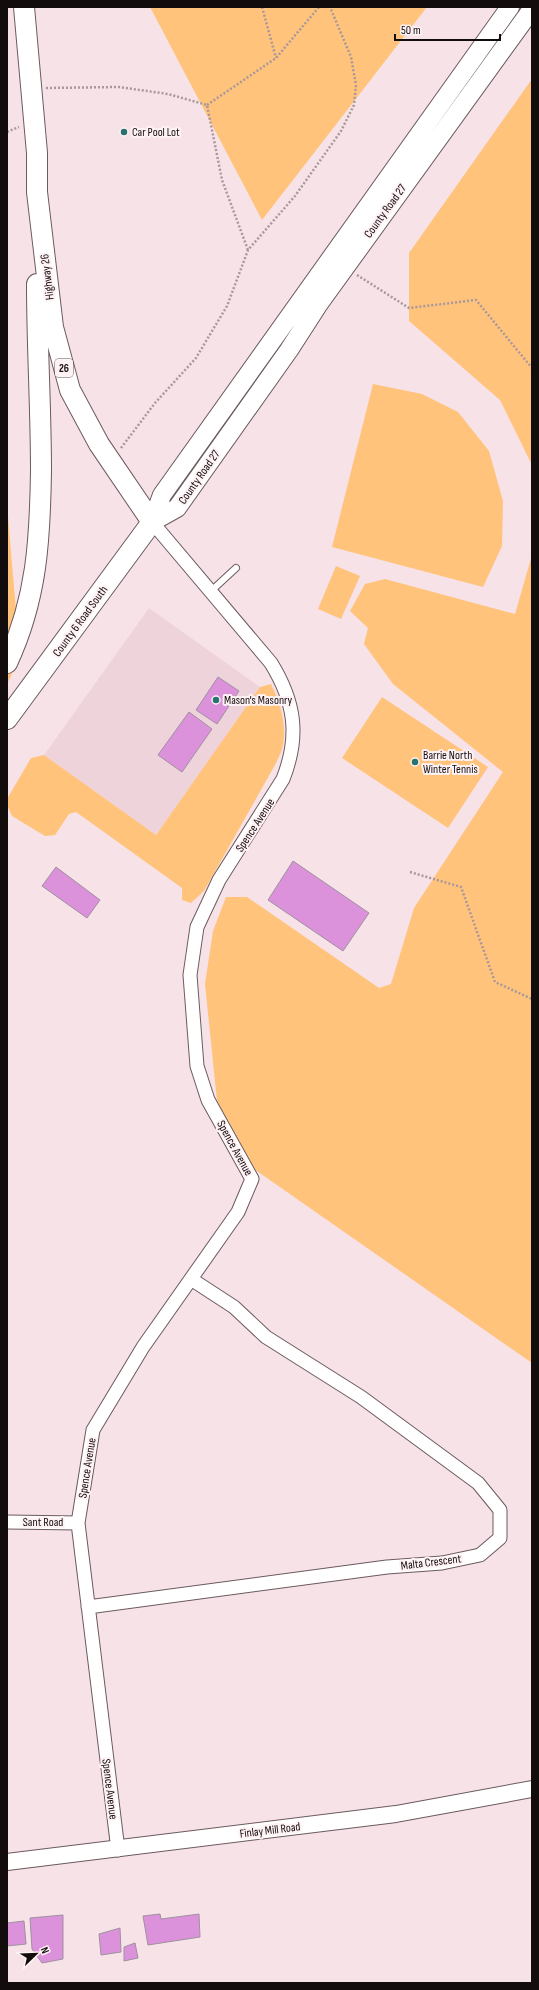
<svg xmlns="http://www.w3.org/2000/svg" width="539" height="1990" font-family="'Sofia Sans Condensed',sans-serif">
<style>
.built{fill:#efd3da}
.green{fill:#ffc37c}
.building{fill:#dc92db;stroke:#9e919e}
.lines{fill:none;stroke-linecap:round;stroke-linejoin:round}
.service-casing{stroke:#6b5a5e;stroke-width:8}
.minor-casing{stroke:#6b5a5e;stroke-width:15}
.tertiary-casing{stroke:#6b5a5e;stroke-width:18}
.secondary-casing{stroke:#6b5a5e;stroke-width:20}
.primary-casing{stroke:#6b5a5e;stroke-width:22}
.path{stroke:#a8989c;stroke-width:2.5;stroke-dasharray:2 2;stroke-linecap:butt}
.service{stroke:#fff;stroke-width:6}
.minor{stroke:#fff;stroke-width:13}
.tertiary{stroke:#fff;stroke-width:16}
.secondary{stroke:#fff;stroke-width:18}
.primary{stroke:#fff;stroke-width:20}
.poi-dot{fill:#29736f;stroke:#fff2f5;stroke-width:1.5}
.labels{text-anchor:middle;stroke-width:4;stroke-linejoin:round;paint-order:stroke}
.shield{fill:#fff2f5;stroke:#595153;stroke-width:1}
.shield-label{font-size:11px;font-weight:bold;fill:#120c0d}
.poi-label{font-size:12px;fill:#120c0d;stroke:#fff2f5;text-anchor:start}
.street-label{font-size:12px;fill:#120c0d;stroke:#fff2f5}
</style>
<rect width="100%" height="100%" fill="#f7e2e7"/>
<path class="built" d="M149,608l111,79 -104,148 -112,-80z"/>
<path class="green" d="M150,7h277l-165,213z
M532,79v386l-32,-65 -91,-79v-68z
M373,384l49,10 36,18 31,39 14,50 -1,45 -19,41 -151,-40z
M7,505l13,152 -13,27z
M532,555v808l-281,-196 -34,-66 -12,-117 8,-53 13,-34h21l132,91 12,-4 23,-76 89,-136 -110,-88 -29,-40 4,-16 -18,-17 15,-27 20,-5 130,35z
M336,566l24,10 -19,43 -23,-10z
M271,684c9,18 16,40 12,61 -1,6 -5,14 -8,20l-71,126 -13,12 -9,-3v-12l-106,-76 -7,2 -14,21 -10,1 -33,-20 -5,-11v-6l24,-41 13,-3 112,80 104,-148z
M382,697l106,70 -40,61 -106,-70z"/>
<path class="building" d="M218,677l21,14 -22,33 -21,-14z
M189,712l23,17 -30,43 -24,-17z
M293,861l76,52 -26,38 -75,-51z
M56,867l44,33 -13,18 -45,-32z
M160,1914l1,5 38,-5 1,23 -52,8 -5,-29z
M63,1915v44l-21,4 -10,-14 -2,-31z
M24,1921l2,23 -19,2v-23z
M120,1928l1,24 -20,3 -2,-21z
M135,1943l3,15 -14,3v-14z"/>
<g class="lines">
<defs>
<path id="service" d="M210,592l26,-24"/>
<path id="minor" d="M7,1522l71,1
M88,1607l299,-40 55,-4 38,-8 20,-17v-28l-22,-27 -117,-86 -95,-60 -32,-30 -43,-28
M118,1850l-40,-327 15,-93 50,-83 95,-135 14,-33 -44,-79 -11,-34 -7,-91 7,-48 22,-47 64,-101c17,-43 12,-77 -12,-116l-119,-141"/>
<path id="tertiary" d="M7,1862l389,-48 136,-25"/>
<path id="secondary" d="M152,522l25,-14 112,-158 29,-45 214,-296
M152,522l10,-27 348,-488"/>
<path id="primary" d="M7,663c30,-64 33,-123 34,-192 0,-62 -4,-125 -4,-187
M7,719l145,-197 -53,-78 -29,-54 -17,-63 -16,-135v-39l-13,-146"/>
</defs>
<use href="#service" class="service-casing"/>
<use href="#minor" class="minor-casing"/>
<use href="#tertiary" class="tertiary-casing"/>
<use href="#secondary" class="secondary-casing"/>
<use href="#primary" class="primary-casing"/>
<path class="path" d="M262,7l14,51
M46,88l73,-1 49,7 39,11 15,75 26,70
M207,105l69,-47 43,-51
M7,132l12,-5
M357,275l52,33 67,-8 56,68
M121,448l34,-45 41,-45 31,-52 21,-56 47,-54 46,-65 13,-26 2,-20 -5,-28 -21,-50
M410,872l51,15 34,95 37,17"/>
<use href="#service" class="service"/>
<use href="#minor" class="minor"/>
<use href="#tertiary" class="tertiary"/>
<use href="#secondary" class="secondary"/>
<use href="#primary" class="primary"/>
</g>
<g class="poi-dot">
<circle cx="124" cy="132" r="4"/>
<circle cx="216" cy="700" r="4"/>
<circle cx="415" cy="762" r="4"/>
</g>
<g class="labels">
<rect class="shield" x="55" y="359" width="18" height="18" rx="3"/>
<g class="shield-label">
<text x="64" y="372">26</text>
</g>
<g class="poi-label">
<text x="132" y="136">Car Pool Lot</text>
<text x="224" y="704">Mason's Masonry</text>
<text x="423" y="759">Barrie North<tspan x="423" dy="14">Winter Tennis</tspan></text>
</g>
<g class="street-label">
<text transform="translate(385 211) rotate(-54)" y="4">County Road 27</text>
<text transform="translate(47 277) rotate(-97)" y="4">Highway 26</text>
<text transform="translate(199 477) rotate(-55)" y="4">County Road 27</text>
<text transform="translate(80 621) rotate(-54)" y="4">County 6 Road South</text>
<text transform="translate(255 825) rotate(-57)" y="4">Spence Avenue</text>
<text transform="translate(235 1148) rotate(61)" y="4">Spence Avenue</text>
<text transform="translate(87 1468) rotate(-81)" y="4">Spence Avenue</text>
<text x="43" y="1526">Sant Road</text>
<text transform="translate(431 1562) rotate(-7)" y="4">Malta Crescent</text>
<text transform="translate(110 1789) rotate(83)" y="4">Spence Avenue</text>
<text transform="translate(270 1830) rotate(-7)" y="4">Finlay Mill Road</text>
</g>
</g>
<rect width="539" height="1990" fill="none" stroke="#120c0d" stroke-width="16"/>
<g transform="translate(36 1954) rotate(67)" stroke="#fff2f5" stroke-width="3" paint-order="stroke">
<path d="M0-3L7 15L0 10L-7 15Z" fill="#120c0d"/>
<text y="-6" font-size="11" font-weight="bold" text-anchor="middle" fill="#120c0d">N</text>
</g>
<path d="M395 34v6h105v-6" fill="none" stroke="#120c0d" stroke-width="2"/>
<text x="401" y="34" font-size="12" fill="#120c0d" stroke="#fff2f5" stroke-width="3" paint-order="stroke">50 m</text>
</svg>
